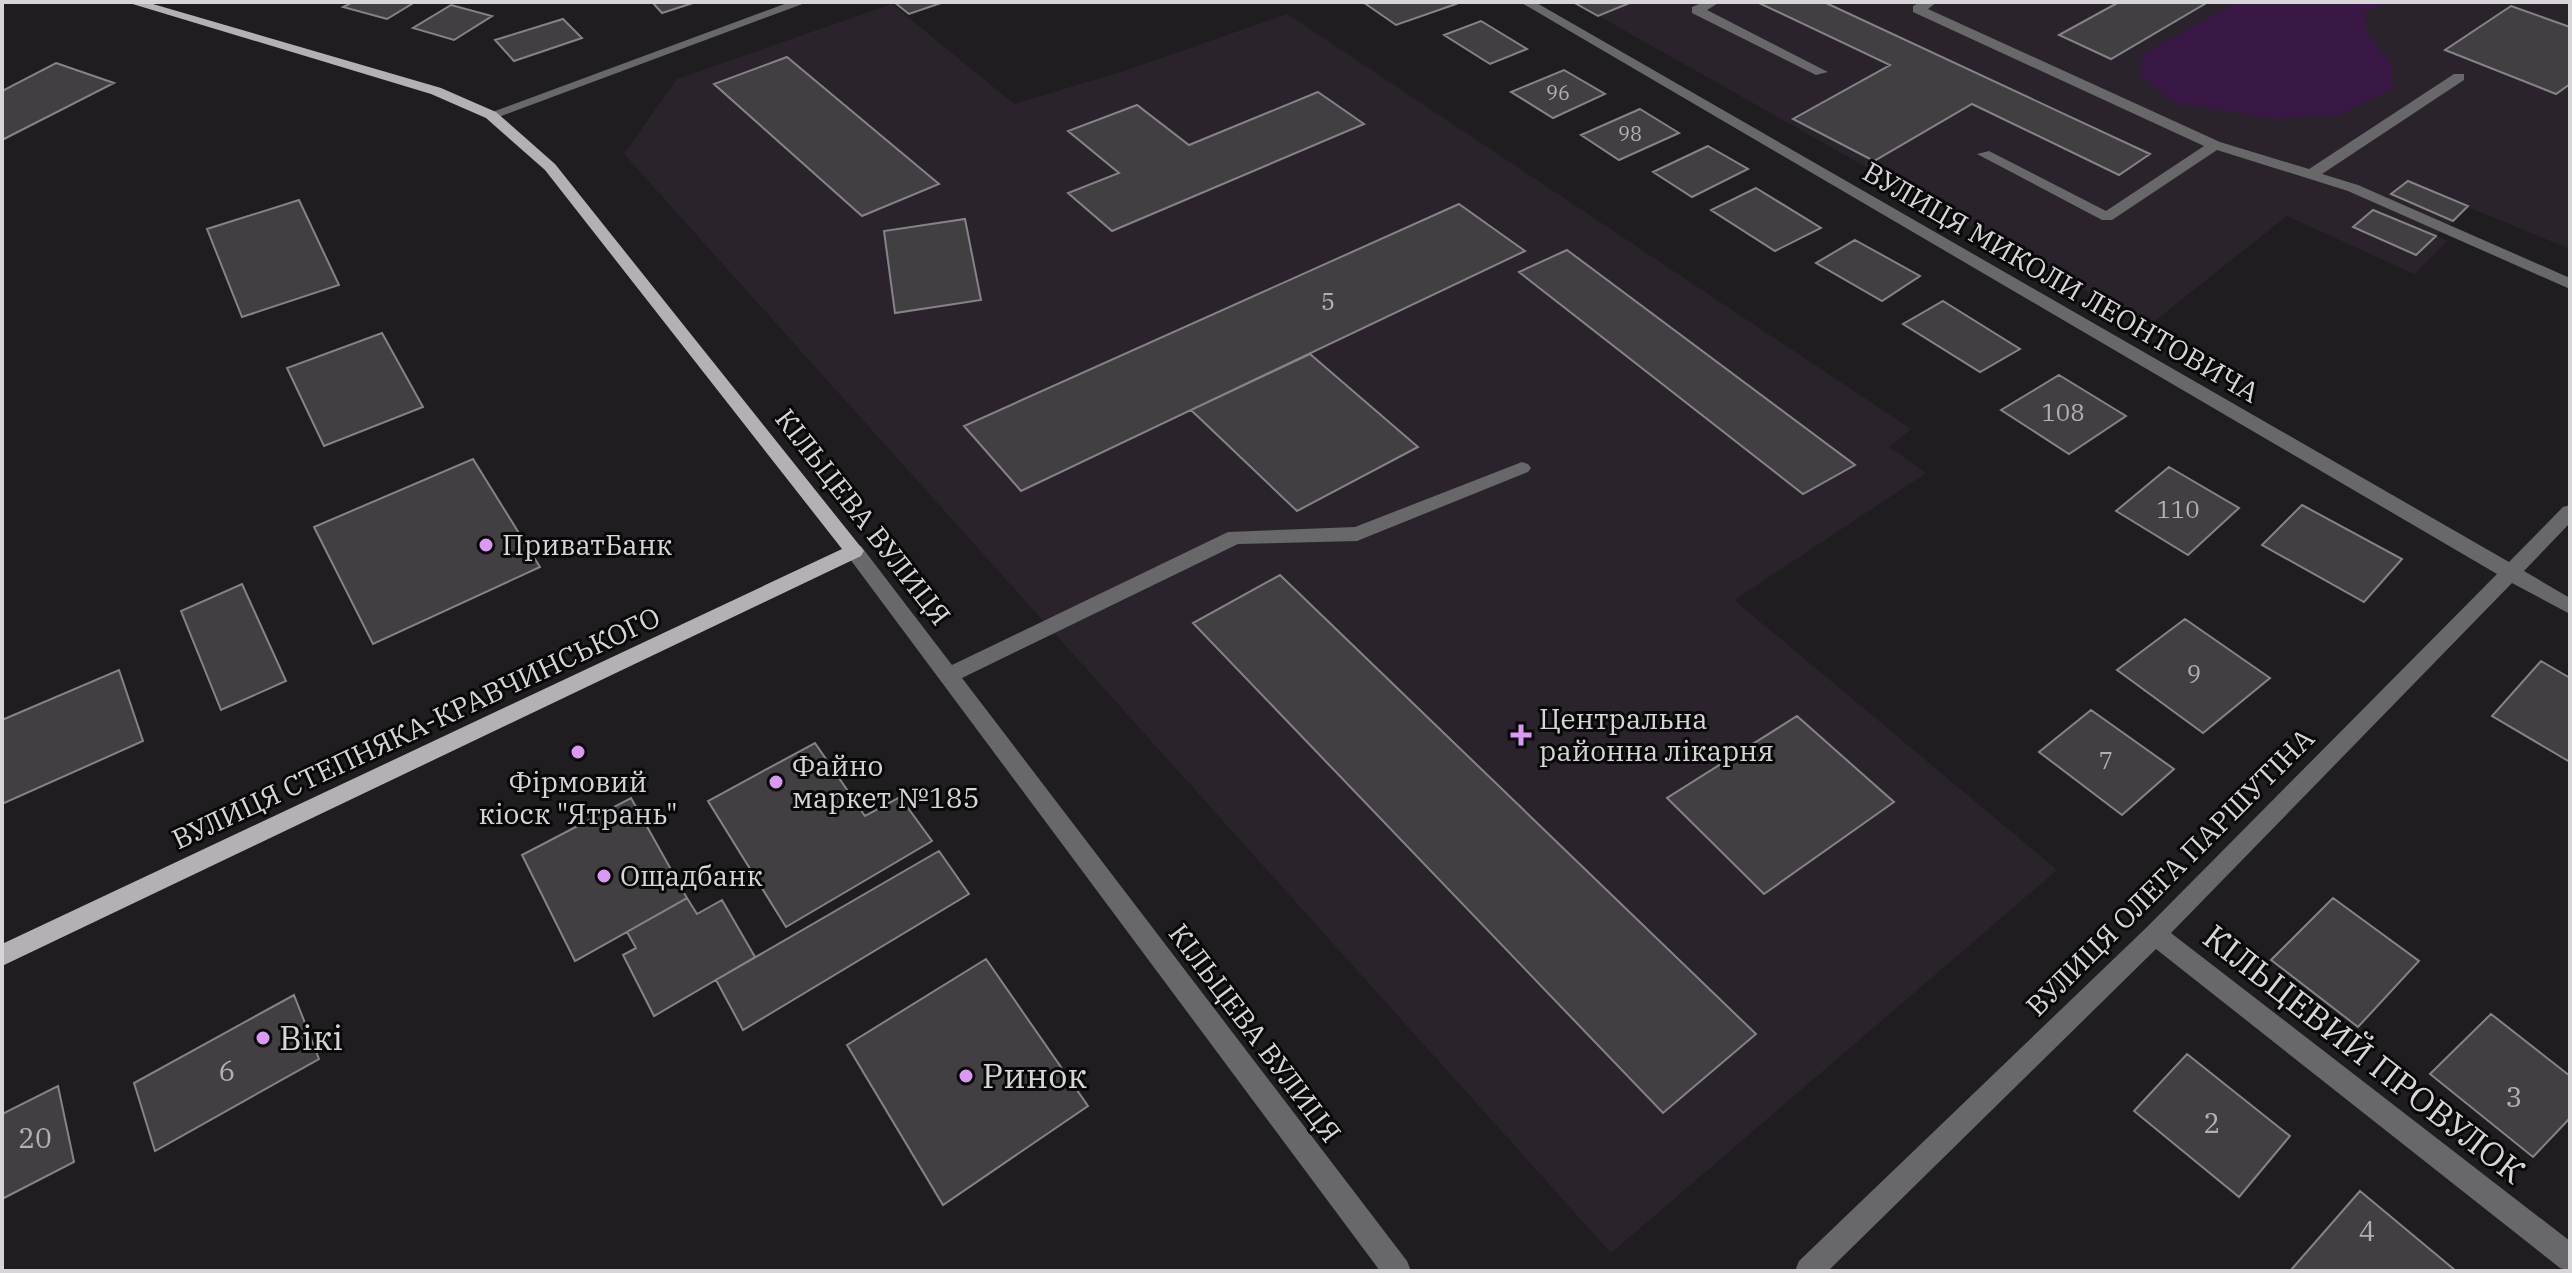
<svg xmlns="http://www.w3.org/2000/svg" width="2572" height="1273" font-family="'IBM Plex Serif',serif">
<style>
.built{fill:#2a232c}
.green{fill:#3a1846}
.building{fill:#423f43;stroke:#868388;stroke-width:2}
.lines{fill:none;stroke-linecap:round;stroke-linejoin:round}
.minor{fill:#686769;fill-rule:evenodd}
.major{fill:#b4b1b5;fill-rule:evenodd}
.poi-dot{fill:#db99f5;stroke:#090809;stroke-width:3}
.labels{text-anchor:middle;stroke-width:6;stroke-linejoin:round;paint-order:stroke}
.far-number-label{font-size:20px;fill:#b2b0b2}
.number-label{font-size:24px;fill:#b2b0b2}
.street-label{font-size:28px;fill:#d7d5d7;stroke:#090809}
.poi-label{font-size:28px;fill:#d7d5d7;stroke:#090809;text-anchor:start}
.near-number-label{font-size:28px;fill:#b2b0b2}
.near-poi-label{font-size:34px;fill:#d7d5d7;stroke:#090809;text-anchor:start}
.near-street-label{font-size:34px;fill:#d7d5d7;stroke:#090809}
</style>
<rect width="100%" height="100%" fill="#201d21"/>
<path class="built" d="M1574,2h996v247l-102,-42 -32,29 12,5 -34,33 -127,-58 -139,110z
M892,4l122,100 116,-35 157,-55 624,415 -22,18 37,26 -192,127 323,270 -446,383 -987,-1099 53,-75z"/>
<path class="green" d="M2238,2h154l-27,8 2,23 25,32v24l-52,25 -65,5 -102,-17 -33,-27 3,-21z"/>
<path class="building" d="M353,2h62l-28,17 -44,-12z
M652,2h44l-34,11z
M894,2h50l-35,12z
M1363,2h91l2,2 -60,21z
M1573,2h59l-34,14z
M1757,2h67l326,152 -31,21 -147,-71 -98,57 -81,-42 97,-54z
M2119,2h89l-97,57 -52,-24z
M451,5l41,11 -38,24 -41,-12z
M2511,6l59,21v57l-14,10 -111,-44z
M563,19l19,19 -68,23 -19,-21z
M1481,21l46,28 -37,15 -46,-29z
M787,57l152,127 -77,32 -148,-132z
M56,63l58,20 -112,57v-49z
M1564,70l41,24 -52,24 -42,-26z
M1318,92l46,32 -252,107 -44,-38 51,-20 -51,-42 69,-26 52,40z
M1640,109l39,24 -60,27 -38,-25z
M1708,146l40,23 -56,28 -39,-25z
M2408,181l60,25 -15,15 -62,-27z
M1756,188l65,40 -46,23 -64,-41z
M299,200l40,85 -97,32 -35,-88z
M1459,204l66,47 -504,240 -57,-65z
M2373,210l63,26 -20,19 -63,-28z
M965,219l16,81 -86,13 -11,-82z
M1855,240l65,36 -38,25 -66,-38z
M1567,250l288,215 -52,29 -284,-222z
M1943,301l77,48 -40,23 -77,-48z
M382,333l41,74 -99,39 -37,-78z
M1310,354l108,93 -121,64 -106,-101z
M2059,375l67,41 -57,38 -68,-44z
M473,459l67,108 -167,77 -59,-117z
M2169,467l70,41 -51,47 -72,-44z
M2302,505l100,54 -38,43 -102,-57z
M1280,575l476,459 -93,79 -470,-490z
M242,584l44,97 -65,29 -40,-99z
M2185,619l85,59 -67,55 -86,-63z
M2541,661l29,17v84l-78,-46z
M119,670l24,71 -141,63v-84z
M2091,710l83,59 -52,46 -83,-63z
M1797,716l97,86 -130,92 -97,-96z
M815,743l50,73 35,-19 32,44 -146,86 -78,-126z
M631,798l56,100 -112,63 -53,-106z
M939,851l30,43 -226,136 -27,-50z
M687,898l10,16 25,-14 33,57 -101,59 -31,-61 13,-7 -9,-16z
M2333,898l86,63 -61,66 -87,-67z
M986,959l102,147 -145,99 -96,-160z
M294,995l25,64 -164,92 -21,-68z
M2491,1014l79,62v42l-37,39 -103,-83z
M2187,1054l103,82 -51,61 -105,-86z
M58,1086l16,76 -72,37v-85z
M2360,1191l96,80h-166z"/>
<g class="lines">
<path class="minor" d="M790,2h18l-312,116 -12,-3z
M1520,2h15l974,560 54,-55 7,-2v18l-46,48 46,27v16l-58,-31 -341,350 399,308v30l-10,-3 -404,-319 -328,322h-33l4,-10 348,-334 350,-353z
M1704,2h16l-13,8 121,62 -12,3 -124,-62v-6z
M1921,2h16l-9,7 292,133 89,27 145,-95h10v6l-142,94 36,11 212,93v11l-222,-98 -131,-41 -105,70h-10l-125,-66 12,-3 117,60 98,-65 -291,-134v-6z
M1522,462l6,2 3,4 -3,4 -171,69 -119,3 -276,134 445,583 4,10h-31l-536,-720 10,-7 7,2 91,119 276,-133 127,-5z"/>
<path class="major" d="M126,2h20l295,86 55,24 59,52 309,387 -3,5 -859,410v-22l840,-395 -297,-379 -59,-52 -55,-24z"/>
</g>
<g class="poi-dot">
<circle cx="486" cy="545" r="8"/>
<path d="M1517 723h8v8h8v8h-8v8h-8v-8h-8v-8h8z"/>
<circle cx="578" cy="752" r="8"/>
<circle cx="776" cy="782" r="8"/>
<circle cx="604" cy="876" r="8"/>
<circle cx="263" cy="1038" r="8"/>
<circle cx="966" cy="1076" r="8"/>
</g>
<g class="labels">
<g class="far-number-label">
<text x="1558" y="100">96</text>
<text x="1630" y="141">98</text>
</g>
<g class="number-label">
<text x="1328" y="310">5</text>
<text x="2063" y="421">108</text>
<text x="2178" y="518">110</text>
<text x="2194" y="682">9</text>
<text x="2106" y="769">7</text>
</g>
<g class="street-label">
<text transform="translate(2061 282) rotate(30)" y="10">ВУЛИЦЯ МИКОЛИ ЛЕОНТОВИЧА</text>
<text transform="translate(863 517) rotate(52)" y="10">КІЛЬЦЕВА ВУЛИЦЯ</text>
<text transform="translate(416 728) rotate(-25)" y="10">ВУЛИЦЯ СТЕПНЯКА-КРАВЧИНСЬКОГО</text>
<text transform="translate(2170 872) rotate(-45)" y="10">ВУЛИЦЯ ОЛЕГА ПАРШУТІНА</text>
<text transform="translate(1255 1033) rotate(53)" y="10">КІЛЬЦЕВА ВУЛИЦЯ</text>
</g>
<g class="poi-label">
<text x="502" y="555">ПриватБанк</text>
<text x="1539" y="729">Центральна<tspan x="1539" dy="32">районна лікарня</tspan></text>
<text x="792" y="776">Файно<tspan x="792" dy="32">маркет №185</tspan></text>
<text x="578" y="792" text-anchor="middle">Фірмовий<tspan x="578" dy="32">кіоск "Ятрань"</tspan></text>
<text x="620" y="886">Ощадбанк</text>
</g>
<g class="near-number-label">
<text x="227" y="1081">6</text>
<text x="2514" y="1107">3</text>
<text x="2212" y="1133">2</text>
<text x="35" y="1148">20</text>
<text x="2367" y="1241">4</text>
</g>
<g class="near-poi-label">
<text x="279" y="1050">Вікі</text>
<text x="982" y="1088">Ринок</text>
</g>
<g class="near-street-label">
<text transform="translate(2364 1054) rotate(38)" y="12">КІЛЬЦЕВИЙ ПРОВУЛОК</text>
</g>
</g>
<rect width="2572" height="1273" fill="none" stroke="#d7d5d7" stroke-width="8"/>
</svg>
